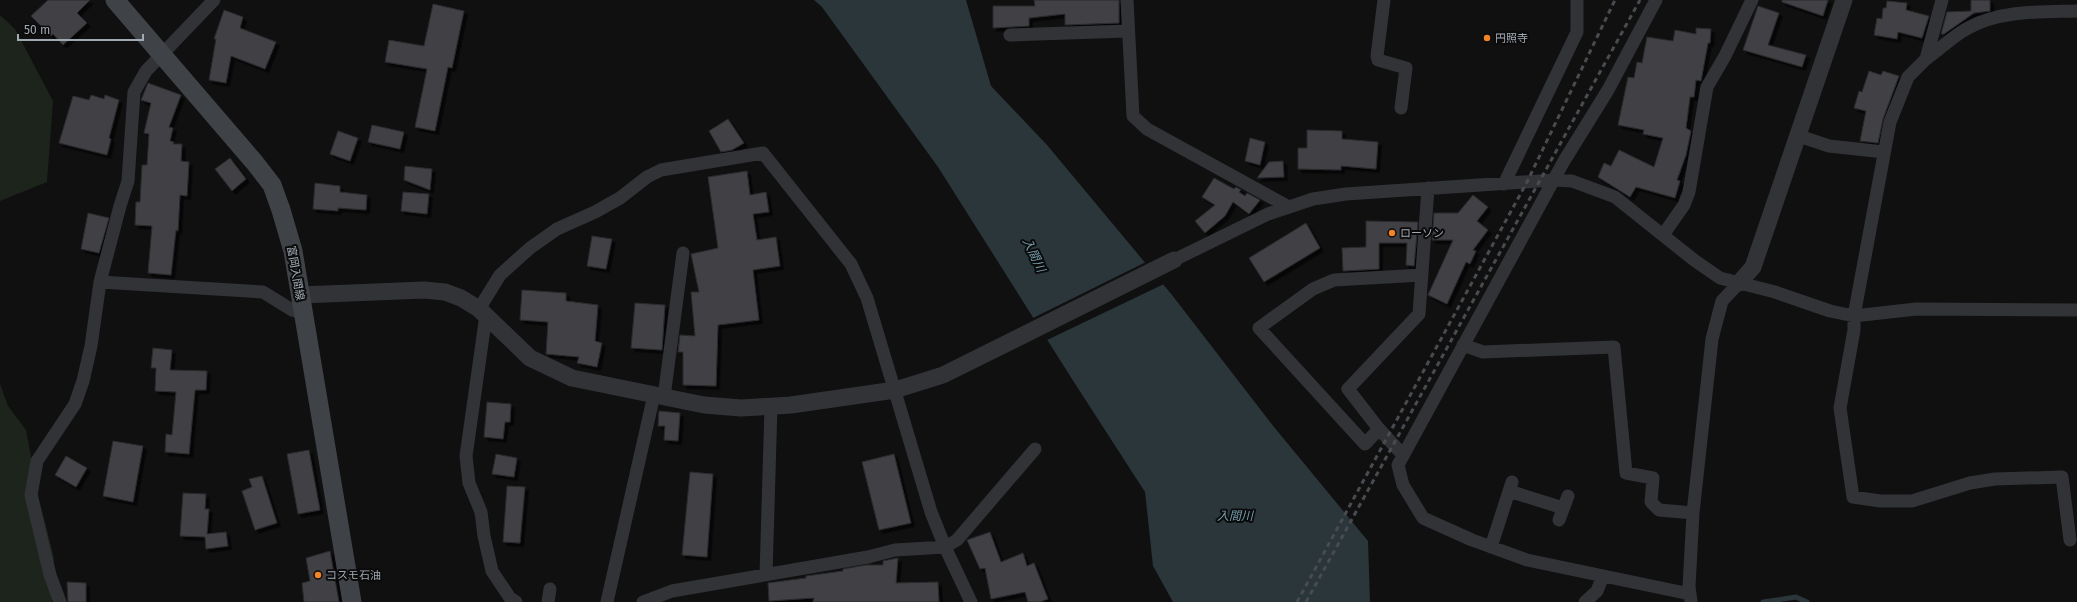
<svg xmlns="http://www.w3.org/2000/svg" width="2077" height="602" font-family="'Fira Sans','Noto Sans JP',sans-serif">
<style>
.green{fill:#1d241c}
.water{fill:#2a363a}
.pier{fill:#101011}
.lines{fill:none;stroke-linecap:round;stroke-linejoin:round}
.stream{stroke:#2a363a;stroke-width:5}
.building{fill:#3f4144;stroke:#2a2b2d;filter:url(#shadow)}
.minor{stroke:#313336;stroke-width:13}
.tertiary{stroke:#313336;stroke-width:17}
.secondary{stroke:#3f4246;stroke-width:19}
.rail{stroke:#484b4f;stroke-width:3;stroke-dasharray:5 4;stroke-linecap:butt}
.poi-dot{fill:#f28327;stroke:#0b0b0c;stroke-width:1.5}
.labels{text-anchor:middle;stroke-width:4;stroke-linejoin:round;paint-order:stroke}
.poi-label{font-size:11px;fill:#a1aab2;stroke:#0b0b0c;text-anchor:start}
.street-label{font-size:11px;fill:#a1aab2;stroke:#0b0b0c}
.water-label{font-size:12px;font-style:italic;fill:#77a0af;stroke:#0b0b0c}
</style>
<defs>
<filter id="shadow"><feDropShadow dx="3.5" dy="3.5" stdDeviation="0" flood-color="#0009"/></filter>
</defs>
<rect width="100%" height="100%" fill="#101011"/>
<path class="green" d="M0,15l15,14 38,72 -6,81 -47,19z
M0,384l8,22 18,24 13,69 15,59 -2,44h-52z"/>
<path class="water" d="M814,0h152l25,86 56,59 125,150 102,132 94,114 2,61h-197l-20,-36 -8,-74 -73,-113 -134,-212 -116,-160z"/>
<path class="pier" d="M1146,262l18,22 -119,57 -14,-22z"/>
<g class="lines">
<path class="stream" d="M1763,602l33,-5 11,5"/>
</g>
<path class="building" d="M48,0h42l-13,13 10,10 -24,22 -10,-11 -2,2 -20,-20z
M1034,0h85v23l-54,2v-11l-36,4v8l-36,2v-22h42z
M1782,0h46l-5,16 -41,-14z
M1971,0h19v11l-16,2 -30,21h-3l6,-22 24,-1z
M1887,1l20,2 -1,7 23,6 -7,22 -24,-6 -1,7 -23,-4 3,-17 5,1 1,-11h3z
M433,4l31,7 -12,57 -4,-1 -13,64 -20,-4 12,-58 -42,-7 4,-22 35,6z
M1758,6l21,7 -11,32 38,10 -4,12 -59,-17z
M224,10l19,7 -3,11 36,14 -11,27 -34,-13 -5,27 -17,-3 7,-41h-2z
M1696,28l15,1 -1,14h-2l-7,38 -5,-1 -2,17h-4l-4,31 5,3 -5,24 -9,25 3,1 -5,17 -39,-11 -6,10 -32,-20 6,-14 7,3 8,-16 35,17 9,-29 -20,-4 1,-4 -26,-5 10,-48 6,1 3,-16 5,1 5,-26 26,4 2,-11 21,4z
M1869,71l12,4 2,-4 16,5 -16,43 -5,24 -18,-2 6,-30 -12,-3 5,-17 3,1z
M148,83l33,12 -12,32 4,1 -3,13 4,1 -1,2h9l-1,17 8,1 -2,34 -7,-1 -2,36 -2,-1 -5,45 -23,-2 4,-47 -17,-1 1,-23h4l2,-37h5l2,-31 -5,-1 7,-30 -10,-3z
M91,95l13,4 1,-4 14,5 -10,38 2,1 -4,16 -48,-12 14,-47 16,4z
M728,119l16,24 -12,7 -11,2 -12,-21z
M372,125l32,7 -4,17 -32,-7z
M1307,130l35,1v8l36,3 -2,27 -35,-3v4l-43,-1v-21h9z
M338,131l20,7 -8,23 -20,-7z
M1250,138l15,4 -5,23 -15,-4z
M230,158l16,21 -14,12 -17,-22z
M1283,161l1,16 -27,1 12,-16z
M405,166l27,3 -2,21 -26,-10z
M747,171l3,24 16,-3 3,20 -16,2 4,26 19,-3 4,29 -27,4 6,50 -41,5 -2,61 -33,-1v-33h-5l2,-17 15,1 -4,-44h8l-8,-38 27,-6 -10,-71z
M1214,178l20,11 2,-2 5,3 -2,2 6,4 2,-3 13,7 -11,14 -16,-12 -8,14 -20,17 -10,-12 20,-16 -13,-8z
M315,183l25,3v6l27,3 -1,15 -28,-2v3l-25,-2z
M403,192l26,2 -2,20 -26,-3z
M1473,195l15,12 -11,14 11,9 -15,20 3,1 -6,13 -4,-2 -19,42 -19,-9 25,-55h-21l2,-27h24z
M88,213l21,5 -10,35 -18,-4z
M1366,221l52,1 -4,44 -8,-1 1,-22h-28v26l-36,2 -1,-23 24,-1z
M1306,223l14,25 -56,34 -15,-24z
M592,236l20,3 -6,30 -19,-3z
M522,290l44,3v8l32,4 -3,36 7,2 -5,24 -20,-4 2,-6 -33,-3 2,-32 -28,-2z
M635,303l30,2 -3,45 -31,-2z
M153,348l19,2 -2,20 37,1 -1,19h-11l-6,64 -24,-2 1,-18 6,1 4,-43 -21,-1 1,-23h-5z
M487,402l24,2 -1,18h-5l-2,17 -19,-2z
M659,411l21,2 -2,28 -14,-1 1,-14h-7z
M113,441l30,5 -10,56 -30,-6z
M309,450l11,60 -22,4 -11,-60z
M496,454l21,4 -3,19 -22,-3z
M894,454l17,69 -32,7 -17,-68z
M66,456l21,12 -11,19 -21,-12z
M690,472l23,2 -6,83 -25,-2z
M262,476l15,47 -22,7 -13,-39 10,-4 -3,-8z
M507,486l18,1 -5,56 -17,-1z
M183,493l23,1 -1,15h4l-2,25 19,-2 2,14 -22,3 -1,-12 -25,-1z
M990,532l11,30 22,-9 4,13 7,-3 14,36 -8,3h-12l-3,-10 -34,7 -6,-31 -5,1 -13,-29z
M330,551l9,51h-35l-2,-19 8,-2 -4,-23z
M898,558l-2,25 42,-1 1,20h-126l1,-4 -45,3 -1,-18 38,-5v-2l37,-5v-2l23,-4h17v-4z
M67,582l19,1v19h-18z"/>
<g class="lines">
<path class="minor" d="M1127,0l6,116 14,13 140,77
M1384,0l-7,56 1,4 28,8 -5,40
M1656,0l-48,90 -44,71 -166,304 5,20 20,33 49,22 55,20 163,34
M1942,0l-16,59 -18,18 -18,45 -36,194v14l-14,78 13,89 27,4h32l58,-18 25,-4 67,-2 8,63
M1010,35l118,-4
M1926,59c14,-10 27,-23 42,-31 32,-18 74,-16 109,-17
M1799,136l30,10 55,6
M1504,184l73,-152v-32
M1663,235l21,-30 5,-13 18,-105 18,-31 27,-56
M1174,260l94,-46 45,-15 33,-5 208,-14 18,1 43,16 79,63 26,18 55,14 55,19 24,5 62,-7 161,1
M1422,275l-88,5 -21,9 -54,39 106,116 14,-15 -31,-40 71,-75 9,-126
M100,282l163,10 29,18 11,3
M479,309l21,-34 30,-27 27,-19 38,-17 25,-14 27,-21 14,-7 102,-17 88,111 16,34 64,214 14,35 26,55
M486,315l-20,141 3,27 12,29 3,24 8,35 18,27 6,4
M1463,345l20,7 131,-5 12,126 27,5 -2,24 8,8 34,3
M664,397l19,-144
M1379,429l24,26
M1509,491l54,17
M1559,520l9,-24
M1491,547l21,-65
M766,575l5,-169
M1691,601l-2,-14 4,-74 19,-174 10,-38 17,-18
M60,602l-10,-27 -19,-80 6,-34 38,-57 8,-23 8,-35 9,-64 20,-76 8,-25 6,-89 12,-21 68,-71
M548,602l2,-13
M607,602l47,-207
M643,602l29,-11 196,-34 27,-7 50,-3 12,-7 78,-91
M1585,602l12,-11 6,-15"/>
<path class="tertiary" d="M1739,283l14,-16 91,-267
M301,295l123,-5 21,2 16,6 18,11 51,49 42,20 132,27 37,3 50,-3 104,-15 48,-15 231,-115"/>
<path class="secondary" d="M115,0l140,163 17,22 9,25 12,41 59,351"/>
<path class="rail" d="M1297,602l230,-420 88,-182
M1306,602l334,-602"/>
</g>
<g class="poi-dot">
<circle cx="1487" cy="38" r="4"/>
<circle cx="1392" cy="233" r="4"/>
<circle cx="318" cy="575" r="4"/>
</g>
<g class="labels">
<g class="poi-label">
<text x="1495" y="42">円照寺</text>
<text x="1400" y="237">ローソン</text>
<text x="326" y="579">コスモ石油</text>
</g>
<g class="street-label">
<text transform="translate(296 273) rotate(80)" y="4">富岡入間線</text>
</g>
<g class="water-label">
<text transform="translate(1034 255) rotate(64)" y="4">入間川</text>
<text x="1235" y="520">入間川</text>
</g>
</g>
<path d="M18 34v6h125v-6" fill="none" stroke="#a1aab2" stroke-width="2"/>
<text x="24" y="34" font-size="12" fill="#a1aab2" stroke="#0b0b0c" stroke-width="3" paint-order="stroke">50 m</text>
</svg>
